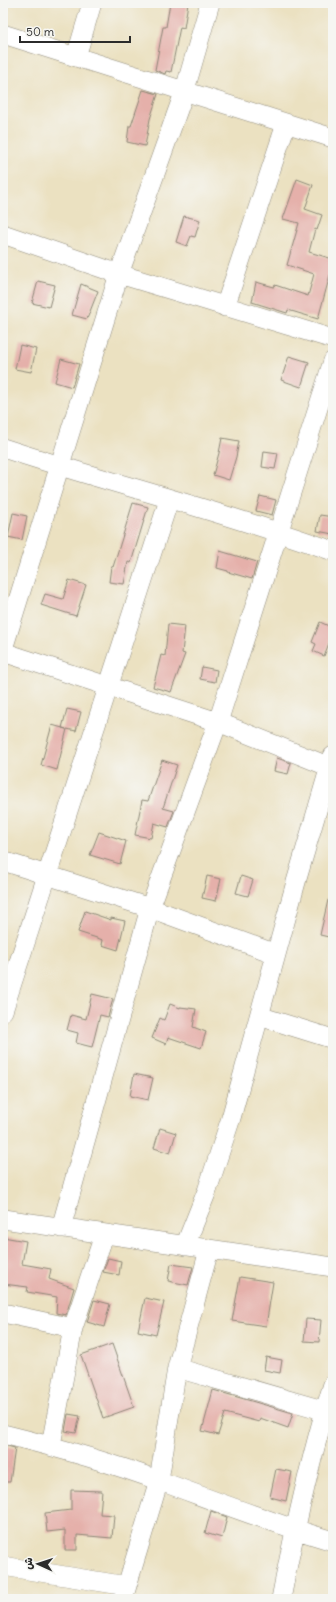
<svg xmlns="http://www.w3.org/2000/svg" width="336" height="1602" font-family="Delius,'Playpen Sans Arabic',sans-serif">
<style>
.building{fill:#e5b0aa}
.lines{fill:none;stroke-linecap:round;stroke-linejoin:round}
.minor-casing{stroke:#8b8676;stroke-width:20}
.minor{stroke:#fff;stroke-width:19}
</style>
<rect width="100%" height="100%" fill="#f6f6f2"/>
<filter id="ink" filterUnits="userSpaceOnUse"><feTurbulence type="fractalNoise" baseFrequency=".025" numOctaves="2"/><feDisplacementMap in="SourceGraphic" scale="8" xChannelSelector="R" yChannelSelector="G"/><feConvolveMatrix kernelMatrix="1 2 1 2 8 2 1 2 1" color-interpolation-filters="sRGB"/></filter>
<filter id="wash" filterUnits="userSpaceOnUse"><feTurbulence type="fractalNoise" baseFrequency=".012" numOctaves="4" result="noise"/><feDisplacementMap in="SourceGraphic" scale="16" xChannelSelector="R" yChannelSelector="G"/><feGaussianBlur stdDeviation="0.9" result="paint"/><feColorMatrix in="noise" values="0 0 0 0 0 0 0 0 0 0 0 0 0 0 0 0 0 1.4 0 .05"/><feComposite in="paint" operator="in"/></filter>
<g filter="url(#wash)">
<rect width="100%" height="100%" fill="#ebe1c1"/>
<g id="blocks">
<path class="building" d="M170,3h18l-4,25 -4,-1 -9,45 -5,-1 -1,3 -10,-4 8,-43h3z
M143,90l15,4 -8,25 -5,27 -18,-4 2,-16h2z
M297,179l16,6 -8,24 17,6 -5,15 -2,-1 -6,23 24,7v17l-3,-1 -12,44 -30,-9 -1,3 -35,-11 4,-20 18,5 1,-2 33,11 6,-22 -27,-9 12,-42 -16,-4z
M184,216l16,4 -5,17 -4,-1 -4,10 -11,-4z
M38,281l17,4 -6,22 -17,-4z
M81,284l17,7 -11,28 -15,-4z
M20,345l16,4 -5,23 -16,-3z
M289,356l20,6 -8,25 -20,-7z
M61,359l18,5 -7,23 -17,-5z
M222,438l17,3 -3,16 -7,23 -16,-5 6,-22z
M264,451l14,2 -3,16 -13,-2z
M260,496l16,4 -4,15 -16,-4z
M133,503l15,4 -17,56 -3,-1 -4,22 -15,-2 2,-16 2,1z
M13,513l14,3 -5,24 -14,-3z
M320,515l13,2v17l-16,-3z
M220,551l37,11 -5,17 -24,-7v-1l-11,-3z
M69,580l17,5 -10,31 -35,-11 4,-11 18,5z
M320,622l13,6v5l-9,23 -11,-5 3,-7 -4,-2z
M168,624l17,2 -3,27 3,1 -14,38 -18,-5 8,-32 4,1z
M202,667l15,3 -2,12 -15,-3z
M67,709l14,3 -5,19 -9,-2 -10,41 -16,-5 11,-40 14,4 -4,-1z
M277,758l14,5 -3,11 -14,-3z
M162,760l15,5 -14,43 11,3 -6,16 -14,-4 -3,15 -16,-3 7,-35 6,1z
M99,832l27,9 -6,23 -30,-9z
M207,876l14,3 -5,22 -14,-3z
M241,876l12,4 -5,16 -12,-3z
M328,900h5v38l-13,-3z
M85,911l26,9v-2l14,3 -7,29 -16,-5 1,-5 -25,-8z
M92,994l21,5 -5,18 -8,-2 -8,32 -16,-4 2,-10 -11,-3 4,-15 15,4z
M170,1004l10,4v-1l16,2 -3,18 13,5 -5,16 -33,-11 -2,7 -14,-6 8,-20 4,2z
M134,1074l19,4 -5,22 -18,-4z
M160,1128l16,5 -6,20 -16,-5z
M3,1237l23,4 -4,23 29,5 -2,10 25,9 -8,27 -10,-2 1,-16 -30,-5 1,-5 -25,-3z
M108,1258l13,3 -2,14 -16,-3z
M171,1264l22,3 -5,18 -20,-4z
M240,1277l33,5 -7,44 -34,-5z
M145,1298l19,4 -8,33 -18,-4z
M94,1300l16,4 -6,23 -17,-5z
M306,1319l15,1 -2,22 -15,-1z
M112,1344l22,63 -31,11 -22,-63z
M266,1357l16,3 -2,13 -16,-3z
M213,1390l80,23 -5,15 -28,-10 -1,4 -34,-9 -7,22 -16,-4z
M68,1414l12,2 -4,17 -11,-2z
M3,1445l12,3 -5,34h-7z
M276,1469l16,3 -6,29 -16,-4z
M71,1490l31,1 -2,23 14,1 -2,23 -35,-3v15h-12v-20l-18,2 -2,-19 26,-3z
M211,1511l16,6 -5,21 -17,-5z"/>
</g>
</g>
<g filter="url(#ink)">
<use href="#blocks" fill-opacity="0" stroke="#8b8676" stroke-width="1"/>
<g class="lines">
<defs>
<path id="minor" d="M3,34l330,104
M76,57l16,-54
M3,234l116,40 214,65
M225,307l61,-183
M3,448c110,36 222,64 330,103
M3,649l116,-375 65,-181 26,-90
M3,652l215,70 112,45
M3,861l147,47 126,46
M3,1011l166,-511
M259,1016l74,23
M3,1219l330,48
M61,1228l89,-320 68,-186 115,-361
M185,1246l22,-55 24,-73 65,-236 37,-126
M3,1313l70,15
M177,1368l156,45
M3,1434c53,13 106,28 157,47 58,21 114,43 173,60
M51,1445l22,-117 31,-93
M3,1566l124,20
M123,1599l36,-119 18,-112 32,-118
M281,1599c14,-72 30,-144 52,-215"/>
</defs>
<use href="#minor" class="minor-casing"/>
<use href="#minor" class="minor"/>
</g>
</g>
<rect width="336" height="1602" fill="none" stroke="#f6f6f2" stroke-width="16"/>
<g transform="translate(38 1564) rotate(273)" stroke="#f6f6f2" stroke-width="3" paint-order="stroke">
<path d="M0-3L7 15L0 10L-7 15Z" fill="#2b2b2b"/>
<text y="-6" font-size="11" font-weight="bold" text-anchor="middle" fill="#2b2b2b">ش</text>
</g>
<path d="M20 36v6h110v-6" fill="none" stroke="#2b2b2b" stroke-width="2"/>
<text x="26" y="36" font-size="12" fill="#2b2b2b" stroke="#f6f6f2" stroke-width="3" paint-order="stroke">50 m</text>
</svg>
